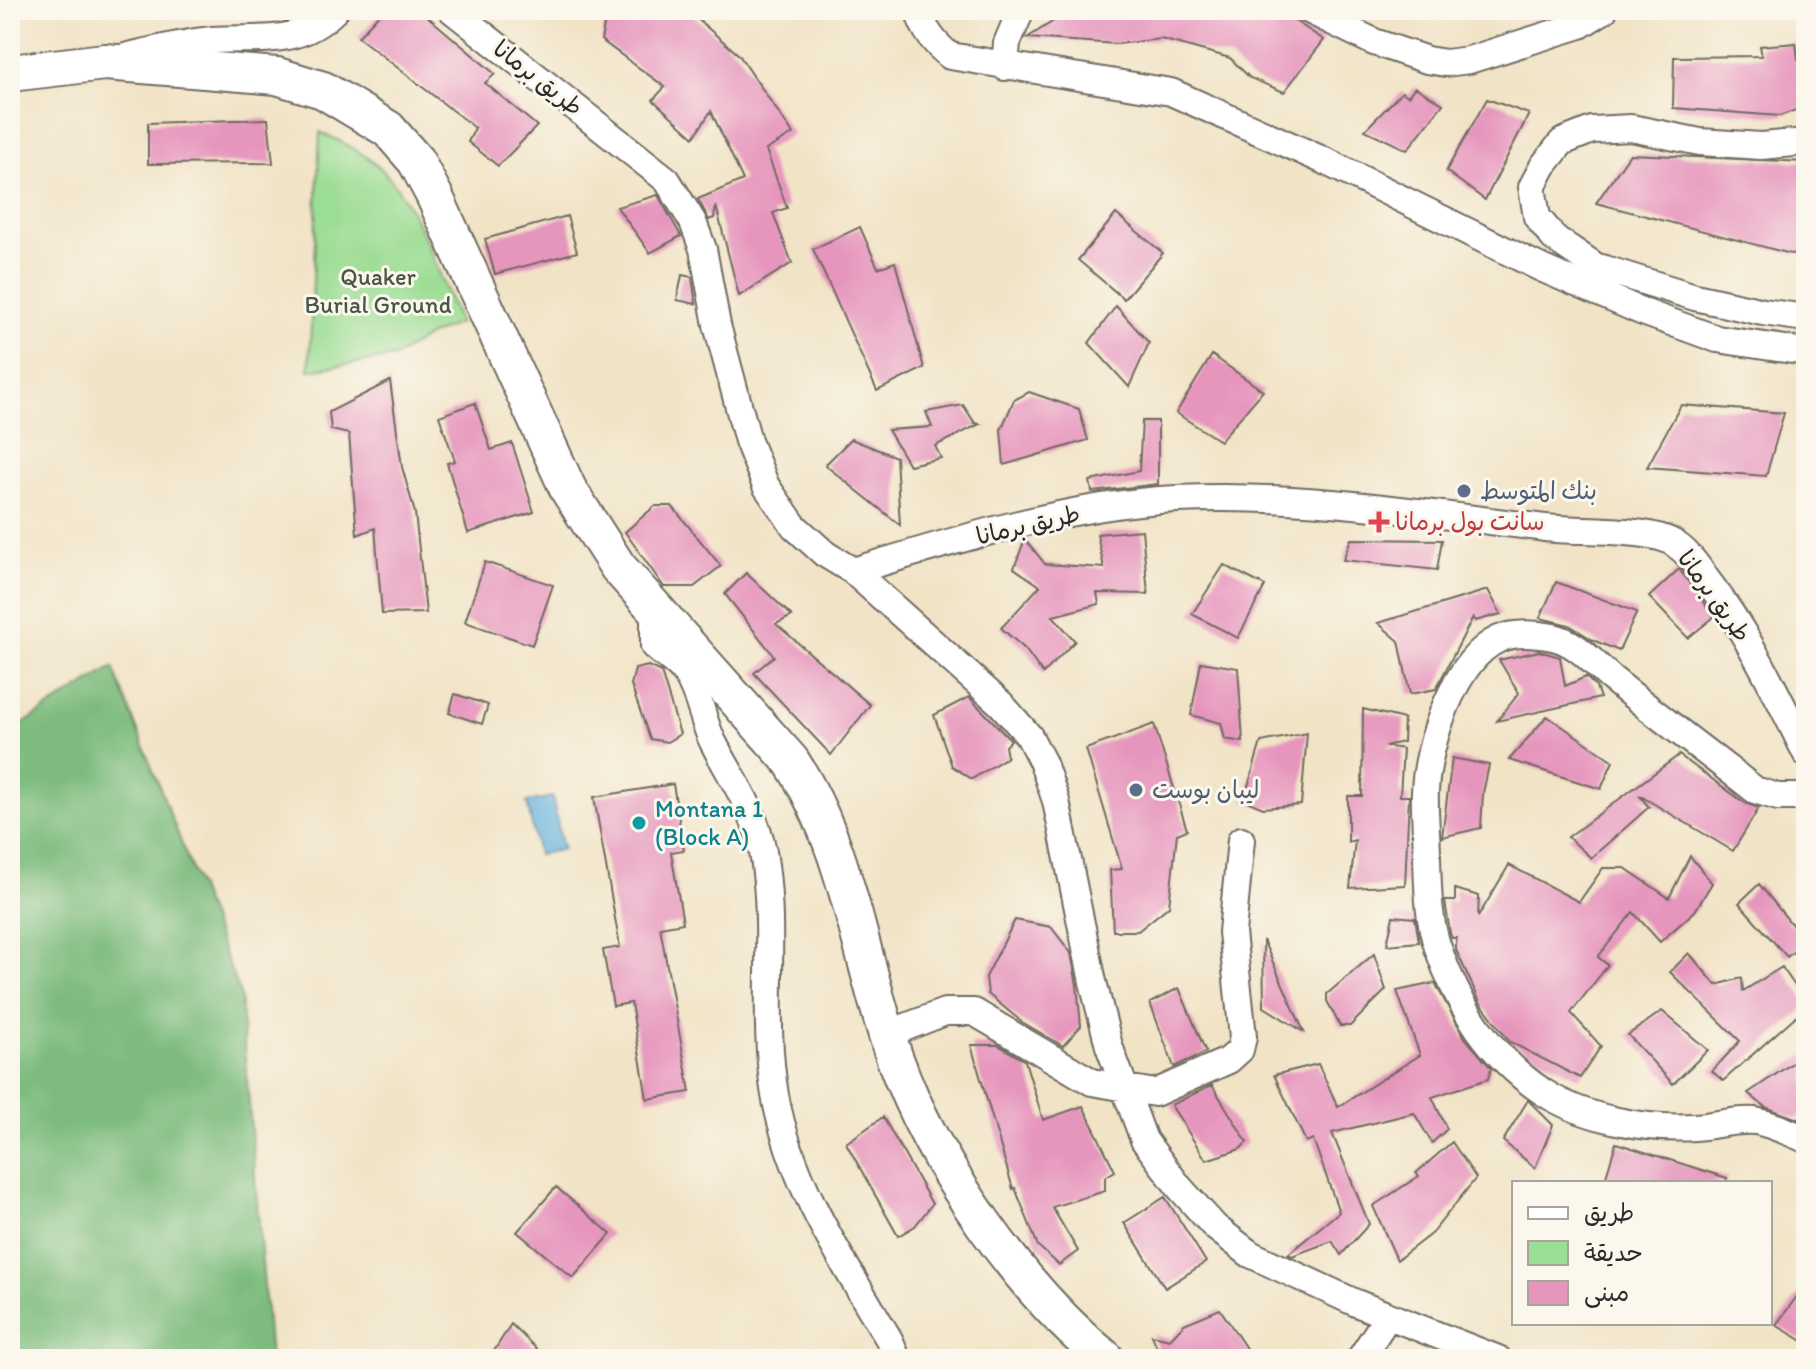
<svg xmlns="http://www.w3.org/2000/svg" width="1816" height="1369" font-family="Itim,'Playpen Sans Arabic',sans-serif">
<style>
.green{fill:#9cdd94;stroke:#648460;stroke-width:2}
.forest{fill:#7dbc7e;stroke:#547454;stroke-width:2}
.water{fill:#64b1de;stroke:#486e84;stroke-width:2}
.building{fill:#e695bd}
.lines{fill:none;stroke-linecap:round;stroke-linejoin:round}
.street-casing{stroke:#706b61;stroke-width:30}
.secondary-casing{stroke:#706b61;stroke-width:40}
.street{stroke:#fff;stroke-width:26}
.secondary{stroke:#fff;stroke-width:36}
.service-dot{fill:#5c6f8a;stroke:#fbf7ec;stroke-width:3}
.health-dot{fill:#e0444e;stroke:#fbf7ec;stroke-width:3}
.culture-dot{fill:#0f9aa8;stroke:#fbf7ec;stroke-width:3}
.labels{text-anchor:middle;stroke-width:6;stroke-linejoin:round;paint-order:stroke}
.street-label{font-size:24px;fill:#2b2b2b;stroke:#fbf7ec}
.park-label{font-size:24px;fill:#475845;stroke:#fbf7ec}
.service-label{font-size:24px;fill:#4e5e75;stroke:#fbf7ec;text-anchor:start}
.health-label{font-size:24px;fill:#be3a42;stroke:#fbf7ec;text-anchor:start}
.culture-label{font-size:24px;fill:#0d838f;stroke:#fbf7ec;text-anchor:start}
</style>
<rect width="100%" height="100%" fill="#fbf7ec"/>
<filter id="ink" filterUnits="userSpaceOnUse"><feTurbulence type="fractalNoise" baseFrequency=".0125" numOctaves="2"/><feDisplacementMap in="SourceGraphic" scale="16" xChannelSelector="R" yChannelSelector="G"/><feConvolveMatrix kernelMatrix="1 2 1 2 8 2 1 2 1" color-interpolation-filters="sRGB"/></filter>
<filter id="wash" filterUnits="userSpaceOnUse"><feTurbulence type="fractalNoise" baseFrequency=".006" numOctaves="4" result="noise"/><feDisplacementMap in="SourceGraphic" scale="32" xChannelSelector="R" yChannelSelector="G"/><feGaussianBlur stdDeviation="1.8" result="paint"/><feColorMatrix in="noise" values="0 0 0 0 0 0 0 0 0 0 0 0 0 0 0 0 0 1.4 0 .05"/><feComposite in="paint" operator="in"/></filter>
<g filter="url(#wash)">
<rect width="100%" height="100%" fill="#f1e3c6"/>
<path class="green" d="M320,132c21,9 42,20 59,35 36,33 62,111 80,156l-29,12 -35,22 -86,13z"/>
<path class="forest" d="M113,667l127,327 30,365h-260v-627z"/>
<path class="water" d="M552,797l11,52 -25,6 -11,-53z"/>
<g id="blocks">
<path class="building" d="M383,10h37l75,64 -10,9 52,43 -39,40 -30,-24 7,-14 -117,-91z
M607,10h80l52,45 54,79 -27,16 21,58 -14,5 19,50 -53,33 -23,-90 -2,12 -5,2 -11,-21 45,-19 -32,-69 -17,26 -41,-37 12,-13 -64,-47z
M1071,10h207l46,30 -40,52 -34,-14 -20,-20 -69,-19 -44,5 -90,-6z
M1796,43l2,16h8v47l-26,10 -107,-8 1,-51 88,-1 -2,-10z
M1415,87l28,17 -36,46 -42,-20 37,-38 6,4z
M1487,99l42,15 -44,86 -39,-29z
M268,119l5,44 -125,1v-41z
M1630,154l176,8v89l-15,3 -195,-51z
M658,195l23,41 -31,17 -33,-46z
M1116,214l47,39 -39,46 -46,-39z
M567,216l10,36 -82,22 -10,-35z
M860,227l18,41 17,-6 29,106 -47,23 -64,-142z
M682,275l10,2 4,27 -19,-4z
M1116,306l33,37 -20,44 -40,-44z
M1212,355l51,36 -43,50 -44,-28z
M390,381l12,86 13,46 11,100 -44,1 -7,-86 -18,7 -8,-101 -18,-4 -2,-18z
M1029,392l50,17 9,31 -84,25 -3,-35 13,-30z
M475,403l16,47 21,-7 22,69 -66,21 -21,-70 8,-2 -16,-45z
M963,405l12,18 5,1 -45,22 6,12 -32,7 -21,-35 44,-3 -6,-15z
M1681,405l103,8 -18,63 -119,-9z
M1142,421h16v63l-66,8 -2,-11 49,-10z
M851,439l45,18 4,68 -75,-60z
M655,506h17l49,60 -27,21h-30l-39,-55z
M1142,530l6,64 -51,-1 2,11 -46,12 22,25 -32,33 -18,-25 -24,-21 39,-42 -26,-18 11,-29 20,25 59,4 -7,-34z
M1351,539l91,1 -5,30 -94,-10z
M485,562l68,23 -21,60 -67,-23z
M1224,565l41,21 -27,52 -46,-24z
M1679,569l35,48 -26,21 -39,-41z
M746,573l46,43 -16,8 94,81 -39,50 -77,-82 20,-17 -49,-62z
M1556,582l81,30 -18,39 -26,-11 -24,-15 -29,-7z
M1488,590l13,24 -26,7 -2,-4 -37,72 -26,5 -11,-53 -21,-18z
M1539,651l21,6 5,29 21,-9 10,10 4,11 -103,23 22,-28 -20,-33z
M1201,662l37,6 5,74 -18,-3 -4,-16 -30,-8z
M648,666l13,6 19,62 -13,8 -17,-3 -19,-54 4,-16z
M455,694l33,11 -6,19 -33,-11z
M969,697l42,43 -6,6 2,11 -35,22 -20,-13 -18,-51z
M1363,709l41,10 -1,23 -18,4 18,3 -3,47h9l-4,89 -55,3 5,-48 -7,2v-46h14z
M1547,716l66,45 -12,28 -92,-29z
M1154,724l33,106 -10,4 -8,72 -31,25h-25l-3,-61 12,-1 -36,-120z
M1307,733l-6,72 -38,3 -19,-8 17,-58z
M1679,755l66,48 14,5 -26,43 -94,-56 10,12 -58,51 -23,-21z
M1452,758l37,7 -6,28 -2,35 -39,9z
M673,784l11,66 -13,2 12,71 -23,4 30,165 -43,7 -16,-96 -18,3 -10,-56 17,-3 -26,-150z
M1690,856l22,27 -17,28 -35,31 -27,-30 -35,45 10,8 -37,48 30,33 -21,32 -70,-36 -30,-40 -24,-52v-12h-4l-2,-5 -5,-32h10v-12l24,7 -1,21 31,-52 70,37 24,-34h22l44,30z
M1759,884l47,58 -19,15 -48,-54z
M1393,916l22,2 4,24 -32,3z
M1015,920l36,7 20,26 6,32 4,41 -18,20 -41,-24 -34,-28 -2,-17z
M1263,940l41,92 -40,-25z
M1689,953l27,32 26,-7 1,13 39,-24 24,35v5l-83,74 -11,-10 28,-30 -70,-69z
M1374,954l12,36 -36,36h-10l-13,-25v-7z
M1435,983l30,55 26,30 -3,11 -56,18 15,32 -15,14 -18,-30 -82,20 37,91 -28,31 -9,-14 -40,15 -4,-2 51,-42 -26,-73 -7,3 -32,-67 44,-11 20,43 82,-52 -23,-64z
M1179,988l27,64 -32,15 -24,-64z
M1662,1011l46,39 -35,34 -45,-49z
M971,1045h27l27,16 18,59 40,-14 32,65 -10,6v14l-53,16 26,44 -19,14 -21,-19 -23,-58 -2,1z
M1806,1054v57l-8,8 -33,-12 -17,-14z
M1212,1085l35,57 -7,7 -34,11 -35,-55z
M1528,1100l25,25 -18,43 -32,-27z
M883,1117l49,87 -17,22 -17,10 -52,-93z
M1452,1142l24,36 -44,55 -35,27 -24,-54 46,-30 -3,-3z
M1616,1143l111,35 -1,5h-122z
M556,1187l55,47 -38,44 -56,-46z
M1165,1197l41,65 -41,26 -41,-65z
M1806,1284v59l-30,-18z
M1220,1309l33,50h-104l9,-9 -6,-15 18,4 14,-15z
M511,1324l36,35h-58z"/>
</g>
</g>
<g filter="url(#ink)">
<use href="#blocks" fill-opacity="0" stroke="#706b61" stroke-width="2"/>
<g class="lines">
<defs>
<path id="street" d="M452,10l215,170 26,42 10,27 14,76 31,116 18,45 28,40 31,28 28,17c102,-31 218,-67 324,-72 123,-6 246,14 368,29 32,4 106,-1 130,16 14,9 23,23 32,36 41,53 69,113 99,173
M918,10c6,20 16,33 32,46l221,36 156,70 214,106 102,44 74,27 89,13
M1309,10l65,32 53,18 19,3 23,-3 111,-35 24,-15
M125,57c29,-7 57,-14 87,-17 48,-3 86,7 123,-30
M1005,67l2,-24 14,-33
M1806,142l-45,4 -61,-4 -69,-14 -39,2 -30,12 -19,24 -11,21 5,30 17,21 41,28 100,31 68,15 43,6
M853,571l148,133 28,32 14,27 13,38 37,181 16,64 35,94 35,47 36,40 35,27 106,49 142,56
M654,609v37c10,9 24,17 32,28 14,21 16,46 27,68 18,35 43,70 50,110 14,80 -2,162 12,243 16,90 69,168 115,246l7,18
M1806,797h-28l-23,-7c-47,-37 -96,-73 -143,-111 -18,-15 -35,-37 -59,-42 -16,-3 -39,-5 -54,2 -45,20 -72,107 -74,152 -1,22 2,45 2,67 1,30 1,61 11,90 21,60 52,108 105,144 42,27 102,38 152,35 19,-1 40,-8 60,-6 17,3 35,12 51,18
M888,1034l57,-22h29l118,70 63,11 74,-33 11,-10 3,-13 -11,-105 9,-92
M1360,1359l28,-43"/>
<path id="secondary" d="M10,73l95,-11 172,14 46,14 65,39 28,32 18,34 134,294 50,78 173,194c59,90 68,198 104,298 38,105 125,230 211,300"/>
</defs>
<use href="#street" class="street-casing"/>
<use href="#secondary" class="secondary-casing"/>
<use href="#street" class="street"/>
<use href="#secondary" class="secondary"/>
</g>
</g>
<g class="service-dot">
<circle cx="1464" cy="491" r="8"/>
<circle cx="1136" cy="790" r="8"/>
</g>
<path class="health-dot" d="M1375 510h8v8h8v8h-8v8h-8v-8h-8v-8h8z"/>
<circle class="culture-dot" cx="639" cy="823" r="8"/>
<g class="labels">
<g class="street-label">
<text transform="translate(538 78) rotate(38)" y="8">طريق برمانا</text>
<text transform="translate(1028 525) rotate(-13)" y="8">طريق برمانا</text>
<text transform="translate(1714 596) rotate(54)" y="8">طريق برمانا</text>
</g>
<g class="park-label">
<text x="378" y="285">Quaker<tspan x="378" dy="28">Burial Ground</tspan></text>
</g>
<g class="service-label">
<text x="1480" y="499">بنك المتوسط</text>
<text x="1152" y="798">ليبان بوست</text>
</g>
<g class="health-label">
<text x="1395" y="530">سانت بول برمانا</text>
</g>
<g class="culture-label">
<text x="655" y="817">Montana 1<tspan x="655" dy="28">(Block A)</tspan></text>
</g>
</g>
<rect width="1816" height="1369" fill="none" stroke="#fbf7ec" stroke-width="40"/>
<rect x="1512" y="1181" width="260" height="144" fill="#fbf7ec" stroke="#a8a59f" stroke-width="2"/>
<rect x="1528" y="1207" width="40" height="12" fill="#ffffff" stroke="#a8a59f" stroke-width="2"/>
<text x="1584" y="1221" font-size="24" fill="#2b2b2b">طريق</text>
<rect x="1528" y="1241" width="40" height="24" fill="#9cdd94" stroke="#a8a59f" stroke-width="2"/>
<text x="1584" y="1261" font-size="24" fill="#2b2b2b">حديقة</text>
<rect x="1528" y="1281" width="40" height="24" fill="#e695bd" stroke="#a8a59f" stroke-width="2"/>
<text x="1584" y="1301" font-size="24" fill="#2b2b2b">مبنى</text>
</svg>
